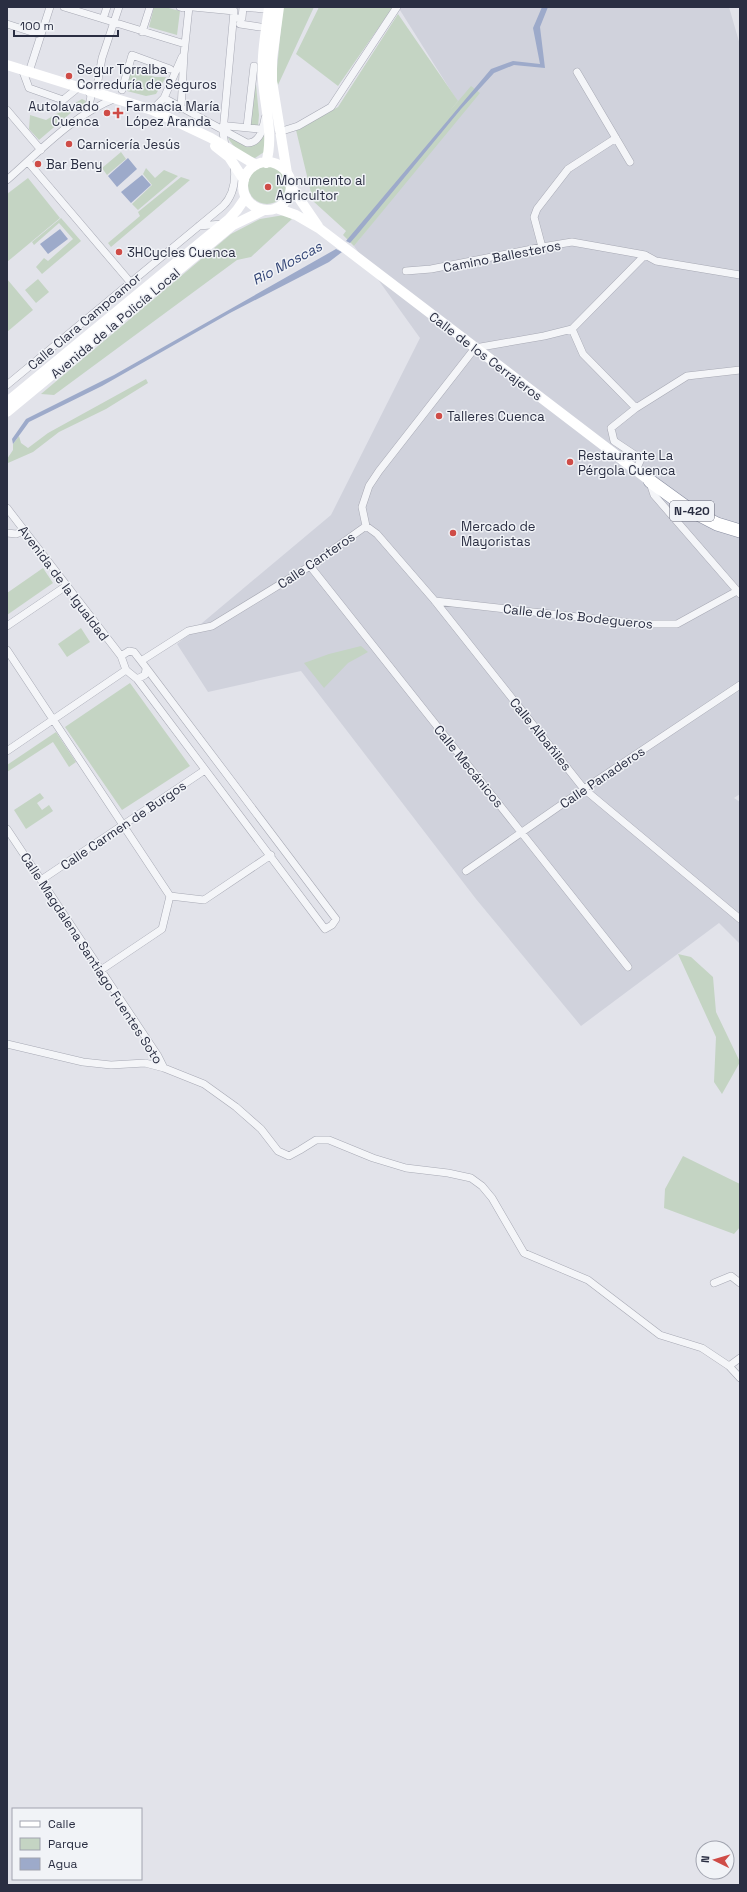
<svg xmlns="http://www.w3.org/2000/svg" width="747" height="1892" font-family="'Space Grotesk',sans-serif">
<style>
.built{fill:#d0d2dc}
.green{fill:#c4d4c3}
.water{fill:#9daaca}
.lines{fill:none;stroke-linecap:round;stroke-linejoin:round}
.street-casing{stroke:#a7a9b4;stroke-width:8}
.highway-casing{stroke:#898ea1;stroke-width:14}
.street{stroke:#f4f5f8;stroke-width:7}
.secondary{stroke:#fff;stroke-width:10}
.highway{stroke:#fff;stroke-width:13}
.poi-dot{fill:#cf4c47;stroke:#f1f3f7;stroke-width:1.5}
.labels{text-anchor:middle;stroke-width:3;stroke-linejoin:round;paint-order:stroke}
.shield{fill:#f1f3f7;stroke:#666978;stroke-width:1}
.shield-label{font-size:12px;font-weight:bold;fill:#2a2e42}
.poi-label{font-size:13px;fill:#2a2e42;stroke:#f1f3f7;text-anchor:start}
.street-label{font-size:13px;fill:#2a2e42;stroke:#f1f3f7}
.water-label{font-size:14px;font-style:italic;fill:#334576;stroke:#f1f3f7}
</style>
<rect width="100%" height="100%" fill="#e2e3ea"/>
<path class="built" d="M398,7h331l11,38v749l-6,4 6,4v142l-21,-21 -138,103 -105,-127 -175,-228 -93,21 -31,-48 154,-129 89,-177 -66,-92 109,-136z"/>
<path class="green" d="M154,7h11l15,4 -3,24 -28,-8z
M283,7h31l-36,78 -2,-6z
M319,7h74l-55,79 -42,-32z
M398,14l60,87 -10,12 23,-27 9,7 -126,153 -11,-11 3,-4 -33,-30 -17,-71 42,-23z
M131,69l24,8h11l-10,17 -10,2 -19,-5z
M253,85h3l3,30 -1,12 -10,-1z
M82,99l4,2 -3,6 -3,-2 -41,35 -10,-11 1,-14 16,5z
M264,132l2,7 -2,13 -9,6c-11,-2 -22,-11 -27,-20 20,1 17,22 36,-6z
M121,152l5,7 -19,16 -5,-7z
M248 185a19 19 0 1 1 38 0a19 19 0 1 1-38 0Z
M146,168l9,10 9,-8 14,6 -40,34 -6,-6 20,-19 -9,-11z
M181,177l9,3 -79,67 -3,-4 32,-27 -2,-4z
M28,178l32,40 -53,44v-68z
M284,215l8,4 -41,38 -14,3 -183,135 -13,-1 190,-160 29,-15z
M61,218l20,23 -39,33 -6,-7 8,-9 4,3 25,-22 -14,-16 -25,22 -2,-3z
M7,279l26,31 -26,22z
M38,279l11,13 -13,11 -11,-13z
M146,379l2,4 -42,26 -47,23 -26,20 -25,11 -1,3v-7l6,-9v-6l6,-8 2,7 7,5 20,-15z
M43,568l10,15 -46,32v-22z
M81,628l9,14 -23,15 -9,-13z
M361,646l7,6 -20,11 -24,25 -20,-25 25,-9z
M130,683l60,83 -68,44 -57,-83z
M56,732l20,30 -7,5 -16,-25 -46,30v-7z
M40,793l4,5 -7,5 5,7 7,-5 4,6 -27,18 -12,-19z
M678,954l13,3 22,20 3,35 24,50 -18,32 -8,-12 2,-45z
M683,1156l57,28v43l-6,7 -70,-26 1,-19z"/>
<path class="water" d="M542,7h6l-8,20 5,41 -31,-3 -20,8 -33,36 -104,126 -7,8 -4,-2 145,-172 22,-8 27,3 -7,-36z
M128,158l9,11 -20,18 -9,-11z
M142,175l9,10 -20,18 -10,-11z
M60,229l8,10 -20,15 -8,-10z
M336,249l6,3 -13,10 -99,51 -128,73 -73,36 -16,22 -1,-5 14,-20 88,-44z"/>
<g class="lines">
<defs>
<path id="street" d="M64,7l121,37
M180,7l3,1
M193,7l41,4 -11,121 2,14
M253,8l10,1
M234,18h8l1,-11 10,1v-1
M103,19l4,-12
M7,24l34,11
M240,24l20,3
M142,32l8,-25
M22,69l7,19 34,12 16,-13
M29,72l21,-65
M577,72l53,90
M87,89l4,7 -3,15
M122,90l10,-35 38,14
M96,92l6,-34 17,-51
M164,98l83,45c13,0 16,-14 18,-25
M181,109l3,-55 5,-47
M7,110l34,40
M152,110l12,-12 18,-41
M228,126l32,3
M247,127l7,-61
M279,132l19,-6 33,-19 66,-100
M28,162l103,121
M7,180c34,-30 66,-65 109,-82
M199,226l23,-2
M542,247l-8,-30 3,-8 31,-40 48,-31
M406,271l25,-2 111,-22 30,-5 73,13
M572,329l11,25 53,54
M7,385l216,-179c11,-11 13,-25 11,-41
M636,470l5,-11 -27,-18 -3,-13 25,-20 51,-32 53,-6
M650,483l4,12 86,99
M7,508l114,148
M366,526l11,8 58,67 149,188 156,130
M7,533l9,1 8,-3
M310,566l318,401
M435,601l206,23h36l60,-33
M7,626l59,-40
M7,650l163,246
M141,661l47,-30 24,-5 98,-60 56,-40 -4,-19 7,-21 10,-15 96,-123 69,-12 28,-7 73,-74 11,6 84,14
M137,679l188,250 7,-4 4,-6 -195,-258 -7,-9 -5,-1 -8,5 5,14 11,9 8,-4 1,-6
M7,751l119,-81
M7,829l151,227 6,12
M466,871l118,-82 156,-104
M41,880l164,-110
M101,970l61,-41 8,-33 34,4 67,-45
M7,1044l76,18 28,3 34,-2 19,5 40,16 32,23 25,22 17,22 11,5 11,-6 16,-10h13l44,18 33,10 42,5 23,5 11,8 10,12 32,55 64,27 72,55 42,13 27,18 11,12
M714,1283l17,-7 9,7
M729,1366l11,-8"/>
<path id="highway" d="M650,481l40,29 27,14 23,7"/>
</defs>
<use href="#street" class="street-casing"/>
<use href="#highway" class="highway-casing"/>
<use href="#street" class="street"/>
<path class="secondary" d="M279,7l-7,52v22l15,92
M7,65l145,45 59,28 45,27
M215,146l14,11 15,23
M243 186a24 24 0 1 1 48 0a24 24 0 1 1-48 0Z
M266,163c8,-27 -1,-55 -3,-82 -2,-25 3,-50 6,-74
M290,185l28,41
M276,208l20,7 24,14 330,252
M7,402l222,-183 8,-9 9,-13
M7,412l226,-187 31,-15"/>
<use href="#highway" class="highway"/>
</g>
<g class="poi-dot">
<circle cx="69" cy="76" r="4"/>
<circle cx="107" cy="113" r="4"/>
<path d="M116 107h4v4h4v4h-4v4h-4v-4h-4v-4h4z"/>
<circle cx="69" cy="144" r="4"/>
<circle cx="38" cy="164" r="4"/>
<circle cx="268" cy="187" r="4"/>
<circle cx="119" cy="252" r="4"/>
<circle cx="439" cy="416" r="4"/>
<circle cx="570" cy="462" r="4"/>
<circle cx="453" cy="533" r="4"/>
</g>
<g class="labels">
<rect class="shield" x="670" y="501" width="44" height="20" rx="3"/>
<g class="shield-label">
<text x="692" y="515">N-420</text>
</g>
<g class="poi-label">
<text x="77" y="74">Segur Torralba<tspan x="77" dy="15">Correduría de Seguros</tspan></text>
<text x="99" y="111" text-anchor="end">Autolavado<tspan x="99" dy="15">Cuenca</tspan></text>
<text x="126" y="111">Farmacia María<tspan x="126" dy="15">López Aranda</tspan></text>
<text x="77" y="149">Carnicería Jesús</text>
<text x="46" y="169">Bar Beny</text>
<text x="276" y="185">Monumento al<tspan x="276" dy="15">Agricultor</tspan></text>
<text x="127" y="257">3HCycles Cuenca</text>
<text x="447" y="421">Talleres Cuenca</text>
<text x="578" y="460">Restaurante La<tspan x="578" dy="15">Pérgola Cuenca</tspan></text>
<text x="461" y="531">Mercado de<tspan x="461" dy="15">Mayoristas</tspan></text>
</g>
<g class="street-label">
<text transform="translate(502 256) rotate(-11)" y="5">Camino Ballesteros</text>
<text transform="translate(84 321) rotate(-40)" y="5">Calle Clara Campoamor</text>
<text transform="translate(115 323) rotate(-40)" y="5">Avenida de la Policía Local</text>
<text transform="translate(486 356) rotate(37)" y="5">Calle de los Cerrajeros</text>
<text transform="translate(316 560) rotate(-34)" y="5">Calle Canteros</text>
<text transform="translate(64 583) rotate(53)" y="5">Avenida de la Igualdad</text>
<text transform="translate(578 616) rotate(6)" y="5">Calle de los Bodegueros</text>
<text transform="translate(541 734) rotate(51)" y="5">Calle Albañiles</text>
<text transform="translate(469 766) rotate(51)" y="5">Calle Mecánicos</text>
<text transform="translate(602 777) rotate(-34)" y="5">Calle Panaderos</text>
<text transform="translate(123 825) rotate(-34)" y="5">Calle Carmen de Burgos</text>
<text transform="translate(92 958) rotate(57)" y="5">Calle Magdalena Santiago Fuentes Soto</text>
</g>
<g class="water-label">
<text transform="translate(287 263) rotate(-28)" y="5">Rio Moscas</text>
</g>
</g>
<rect width="747" height="1892" fill="none" stroke="#2a2e42" stroke-width="16"/>
<rect x="12" y="1808" width="130" height="72" fill="#f1f3f7" stroke="#a1a4af"/>
<rect x="20" y="1821" width="20" height="6" fill="#ffffff" stroke="#a1a4af"/>
<text x="48" y="1828" font-size="12" fill="#2a2e42">Calle</text>
<rect x="20" y="1838" width="20" height="12" fill="#c4d4c3" stroke="#a1a4af"/>
<text x="48" y="1848" font-size="12" fill="#2a2e42">Parque</text>
<rect x="20" y="1858" width="20" height="12" fill="#9daaca" stroke="#a1a4af"/>
<text x="48" y="1868" font-size="12" fill="#2a2e42">Agua</text>
<g transform="translate(715 1860) rotate(275)"><circle r="19" fill="#f1f3f7" stroke="#a1a4af"/>
<path d="M0-3L7 15L0 10L-7 15Z" fill="#cf4c47"/>
<text y="-6" font-size="11" font-weight="bold" text-anchor="middle" fill="#2a2e42">N</text>
</g>
<path d="M14 30v6h104v-6" fill="none" stroke="#2a2e42" stroke-width="2"/>
<text x="20" y="30" font-size="12" fill="#2a2e42" stroke="#f1f3f7" stroke-width="3" paint-order="stroke">100 m</text>
</svg>
